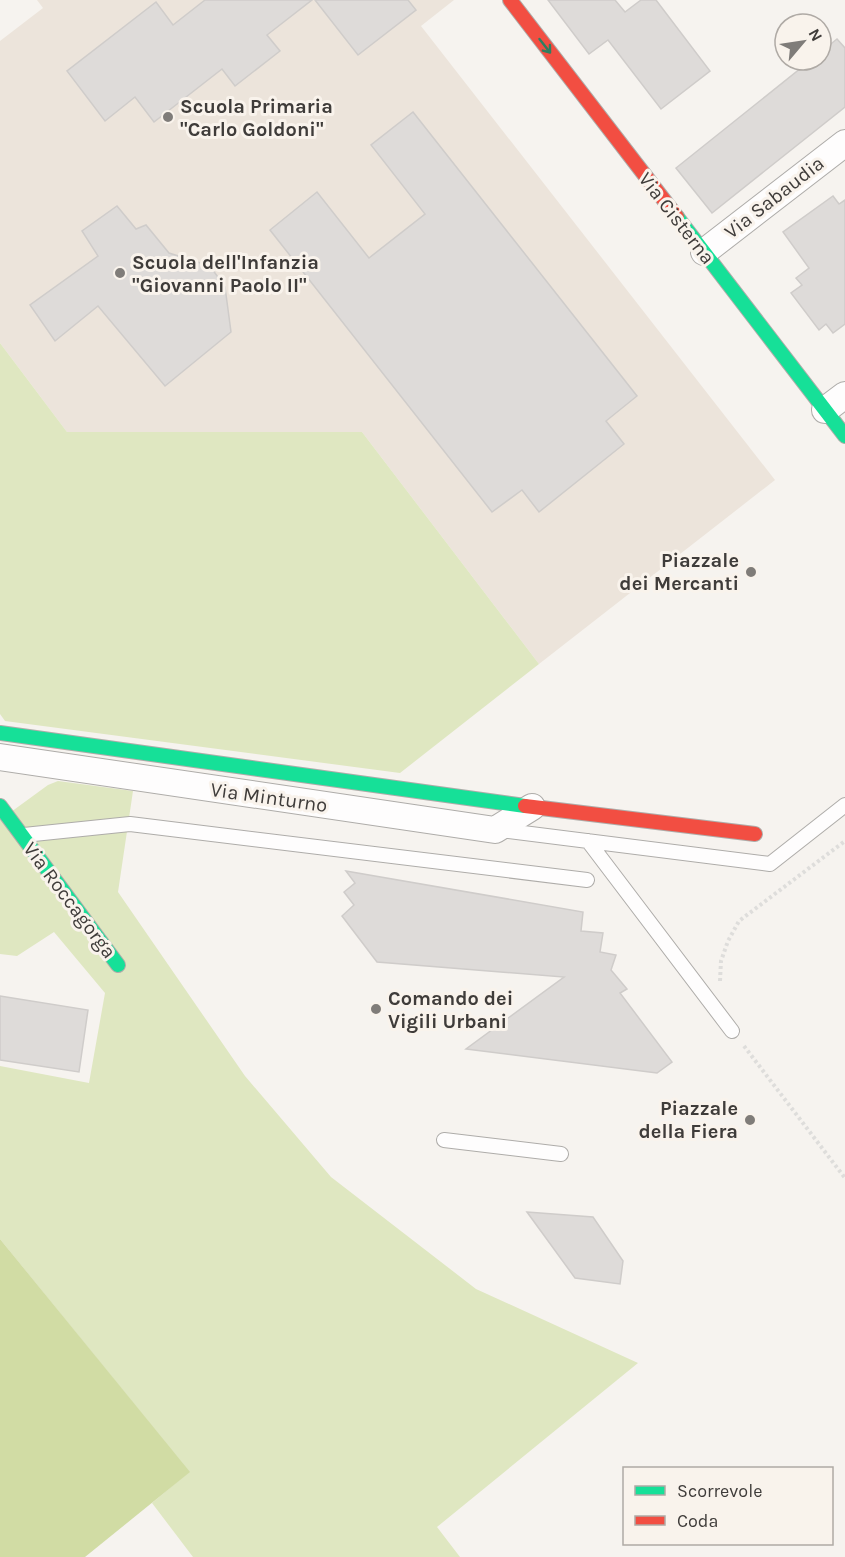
<svg xmlns="http://www.w3.org/2000/svg" width="845" height="1557" font-family="Karla,sans-serif">
<style>
.built{fill:#ece4db}
.green{fill:#dfe7c1}
.forest{fill:#d1dca4}
.building{fill:#dedbd9;stroke:#cfccca;stroke-width:1.5}
.lines{fill:none;stroke-linecap:round;stroke-linejoin:round}
.lane-casing{stroke:#aeaca9;stroke-width:16}
.street-casing{stroke:#aeaca9;stroke-width:28}
.fast-casing{stroke:#aeaca9;stroke-width:16}
.jam-casing{stroke:#aeaca9;stroke-width:16}
.path{stroke:#dedddb;stroke-width:4;stroke-dasharray:3 3;stroke-linecap:butt}
.lane{stroke:#fefdfd;stroke-width:14}
.street{stroke:#fefdfd;stroke-width:26}
.fast{stroke:#16e098;stroke-width:14}
.jam{stroke:#f24e42;stroke-width:14}
.oneway{stroke:#2f7e60}
.poi-dot{fill:#7f7c79;stroke:#f9f3ec;stroke-width:2}
.labels{text-anchor:middle;stroke-width:6;stroke-linejoin:round;paint-order:stroke}
.poi-label{font-size:20px;font-weight:bold;fill:#3f3c3a;stroke:#f9f3ec;text-anchor:start}
.street-label{font-size:20px;fill:#3f3c3a;stroke:#f9f3ec}
</style>
<rect width="100%" height="100%" fill="#f6f3ef"/>
<path class="built" d="M37,0h417l-33,26 354,454 -236,184 -177,-232h-295l-67,-89v-302l43,-33z"/>
<path class="green" d="M0,343l67,89h295l177,232 -139,109 -395,-52 -5,-7z
M58,781l75,10 -15,101 127,184 86,101 145,112 162,74 -201,164 23,30h-267l-41,-54 37,-31 -189,-233v-173l89,17 16,-90 -51,-61 -37,24 -17,-2v-134l48,-35z"/>
<path class="forest" d="M0,1239l190,233 -105,85h-85z"/>
<path class="building" d="M205,0h107l-45,35 13,16 -45,35 -13,-17 -68,53 -19,-25 -30,24 -38,-50 89,-69 17,23z
M315,0h93l8,10 -58,45z
M548,0h67l10,12 16,-12h15l54,71 -49,38 -53,-69 -19,14z
M837,39l8,9v59l-133,106 -36,-45 135,-108h10v-8z
M413,112l224,284 -31,25 18,23 -85,68 -17,-22 -30,22 -222,-282 47,-38 52,66 56,-44 -54,-69z
M833,196l6,8 6,-4v124l-12,9 -7,-9 -7,6 -28,-37 11,-8 -6,-7 13,-10 -26,-36z
M117,206l19,23 10,-4 23,28 41,13 15,21 6,45 -66,54 -67,-80 -43,35 -25,-36 68,-49 -16,-25z
M346,871l237,41 -2,19 22,2 -3,19 16,3 -5,15 16,19 -7,4 52,69 -15,11 -191,-24 98,-72 -187,-15 -35,-46 12,-11 -10,-13 11,-9z
M0,996l88,14 -9,62 -79,-12z
M527,1212l66,5 30,44 -3,23 -45,-6z"/>
<g class="lines">
<defs>
<path id="lane" d="M500,830l270,34 75,-59
M24,835l106,-11 457,56
M588,841l144,190
M444,1140l117,14"/>
<path id="street" d="M704,252l141,-109
M825,410l20,-15
M0,757l495,73 37,-23"/>
<path id="fast" d="M677,217l168,219
M0,733l525,73
M0,806l118,159"/>
<path id="jam" d="M510,0l167,217
M525,806l230,28"/>
</defs>
<use href="#lane" class="lane-casing"/>
<use href="#street" class="street-casing"/>
<use href="#fast" class="fast-casing"/>
<use href="#jam" class="jam-casing"/>
<path class="path" d="M720,981l1,-20 7,-20 11,-20 106,-80
M744,1046l101,132"/>
<use href="#lane" class="lane"/>
<use href="#street" class="street"/>
<use href="#fast" class="fast"/>
<use href="#jam" class="jam"/>
</g>
<defs><path id="oneway-shaft" d="M-6 0H5M1.5-3L5.5 0L1.5 3" fill="none" stroke-width="1.6" stroke-linecap="round" stroke-linejoin="round" transform="scale(1.5)"/></defs>
<use class="oneway" href="#oneway-shaft" transform="translate(545 46) rotate(52)"/>
<g class="poi-dot">
<circle cx="168" cy="117" r="6"/>
<circle cx="120" cy="273" r="6"/>
<circle cx="751" cy="572" r="6"/>
<circle cx="376" cy="1009" r="6"/>
<circle cx="750" cy="1120" r="6"/>
</g>
<g class="labels">
<g class="poi-label">
<text x="180" y="113">Scuola Primaria<tspan x="180" dy="23">"Carlo Goldoni"</tspan></text>
<text x="132" y="269">Scuola dell'Infanzia<tspan x="132" dy="23">"Giovanni Paolo II"</tspan></text>
<text x="739" y="567" text-anchor="end">Piazzale<tspan x="739" dy="23">dei Mercanti</tspan></text>
<text x="388" y="1005">Comando dei<tspan x="388" dy="23">Vigili Urbani</tspan></text>
<text x="738" y="1115" text-anchor="end">Piazzale<tspan x="738" dy="23">della Fiera</tspan></text>
</g>
<g class="street-label">
<text transform="translate(774 197) rotate(-38)" y="7">Via Sabaudia</text>
<text transform="translate(677 218) rotate(52)" y="7">Via Cisterna</text>
<text transform="translate(269 797) rotate(8)" y="7">Via Minturno</text>
<text transform="translate(70 900) rotate(53)" y="7">Via Roccagorga</text>
</g>
</g>
<rect x="623" y="1467" width="210" height="78" fill="#f9f3ec" stroke="#afaaa5" stroke-width="1.5"/>
<rect x="635" y="1486" width="30" height="9" fill="#16e098" stroke="#afaaa5" stroke-width="1.5"/>
<text x="677" y="1497" font-size="18" fill="#3f3c3a">Scorrevole</text>
<rect x="635" y="1516" width="30" height="9" fill="#f24e42" stroke="#afaaa5" stroke-width="1.5"/>
<text x="677" y="1527" font-size="18" fill="#3f3c3a">Coda</text>
<g transform="translate(803 42) rotate(61)"><circle r="28" fill="#f9f3ec" stroke="#afaaa5" stroke-width="1.5"/>
<path d="M0-4.5L10 22L0 15L-10 22Z" fill="#7f7c79"/>
<text y="-9" font-size="16" font-weight="bold" text-anchor="middle" fill="#3f3c3a">N</text>
</g>
</svg>
